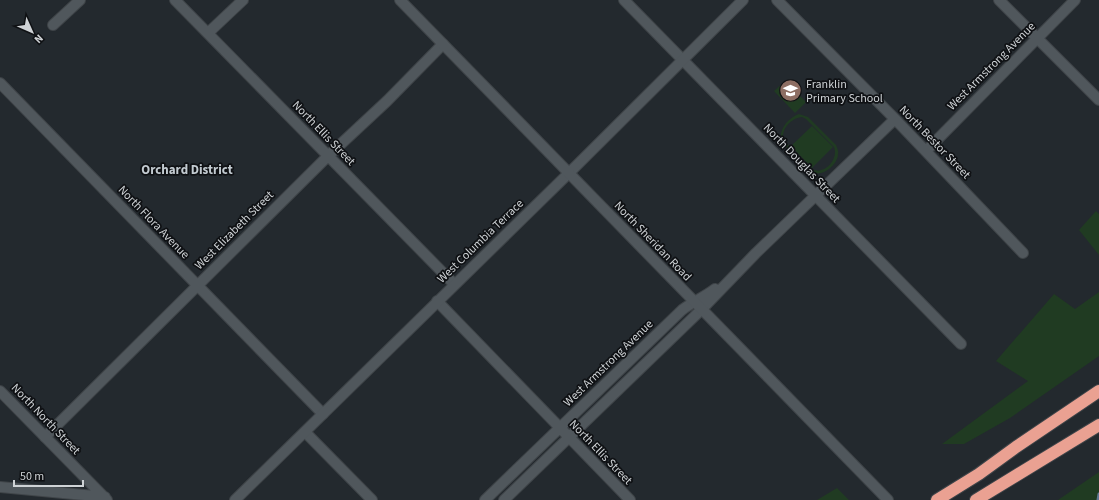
<svg xmlns="http://www.w3.org/2000/svg" width="1099" height="500" font-family="'Source Sans 3',sans-serif">
<style>
.green{fill:#203b22;fill-rule:evenodd}
.lines{fill:none;stroke-linecap:round;stroke-linejoin:round}
.stream{stroke:#627794;stroke-width:3}
.minor-casing{stroke:#3f4448;stroke-width:12}
.tertiary-casing{stroke:#3f4448;stroke-width:12}
.secondary-casing{stroke:#3f4448;stroke-width:12}
.motorway-casing{stroke:#3f4448;stroke-width:14}
.minor{stroke:#50575c;stroke-width:10}
.tertiary{stroke:#50575c;stroke-width:10}
.secondary{stroke:#50575c;stroke-width:10}
.motorway{stroke:#eaa192;stroke-width:12}
.labels{text-anchor:middle;stroke-width:3.5;stroke-linejoin:round;paint-order:stroke}
.street-label{font-size:12px;fill:#cfd3d6;stroke:#0f1114}
.poi-label{font-size:12px;fill:#cfd3d6;stroke:#0f1114;text-anchor:start}
.neighbourhood-label{font-size:13px;font-weight:bold;fill:#c3cbd1;stroke:#0f1114}
</style>
<rect width="100%" height="100%" fill="#23292e"/>
<path class="green" d="M785,81l21,21 -11,11 -21,-22z
M799,114l9,3 28,28c1,3 3,6 2,9 0,10 -14,22 -24,19 -7,-2 -30,-26 -33,-33 -2,-11 7,-22 18,-26zM802,117l4,2 28,28c5,12 -10,29 -22,22l-28,-28c-4,-11 7,-23 18,-24z
M812,126l21,21 -21,21 -21,-22z
M1096,211l3,3v41l-20,-25z
M1099,292v64l-89,62 -46,26h-22l86,-63 -32,-20 58,-67 21,15z
M1099,472v28h-41z
M837,488l12,12h-32z"/>
<g class="lines">
<path class="stream" d="M1098,500l1,-6"/>
<defs>
<path id="minor" d="M175,0l279,284
M624,0l337,344
M777,0l118,119 128,134
M999,0l100,100
M53,25l27,-25
M208,33l35,-33
M0,83l323,331
M926,151l149,-151
M437,301l193,199
M305,432l67,68
M45,437l283,-281 59,-55 56,-57
M485,500l197,-190c10,-8 23,-13 33,-21
M504,500l197,-190 55,-57 139,-134"/>
<path id="tertiary" d="M0,391l107,109
M0,487l105,10
M235,500l334,-327 174,-173"/>
<path id="secondary" d="M400,0c163,166 325,334 488,500"/>
<path id="motorway" d="M937,500l42,-26 37,-27 83,-56
M976,500l123,-75"/>
</defs>
<use href="#minor" class="minor-casing"/>
<use href="#tertiary" class="tertiary-casing"/>
<use href="#secondary" class="secondary-casing"/>
<use href="#motorway" class="motorway-casing"/>
<use href="#minor" class="minor"/>
<use href="#tertiary" class="tertiary"/>
<use href="#secondary" class="secondary"/>
<use href="#motorway" class="motorway"/>
</g>
<defs>
<symbol id="school-disc" viewBox="-11 -11 22 22"><circle r="9.5" fill="#8d6e63" stroke="#0f1114"/><path d="M0-5L7-2L0 1L-7-2ZM-4 1L0 2.5L4 1V4Q0 6-4 4Z" fill="#fff"/></symbol>
</defs>
<g fill-rule="evenodd">
<use href="#school-disc" x="778" y="78" width="25" height="25"/>
</g>
<g class="labels">
<g class="street-label">
<text transform="translate(991 66) rotate(-45)" y="4">West Armstrong Avenue</text>
<text transform="translate(324 133) rotate(46)" y="4">North Ellis Street</text>
<text transform="translate(935 142) rotate(46)" y="4">North Bestor Street</text>
<text transform="translate(802 163) rotate(46)" y="4">North Douglas Street</text>
<text transform="translate(154 222) rotate(46)" y="4">North Flora Avenue</text>
<text transform="translate(234 230) rotate(-45)" y="4">West Elizabeth Street</text>
<text transform="translate(480 241) rotate(-44)" y="4">West Columbia Terrace</text>
<text transform="translate(653 241) rotate(46)" y="4">North Sheridan Road</text>
<text transform="translate(608 363) rotate(-44)" y="4">West Armstrong Avenue</text>
<text transform="translate(46 419) rotate(46)" y="4">North North Street</text>
<text transform="translate(601 452) rotate(46)" y="4">North Ellis Street</text>
</g>
<g class="poi-label">
<text x="806" y="88">Franklin<tspan x="806" dy="14">Primary School</tspan></text>
</g>
<g class="neighbourhood-label">
<text x="187" y="174">Orchard District</text>
</g>
</g>
<g transform="translate(32 32) rotate(135)" stroke="#0f1114" stroke-width="3" paint-order="stroke">
<path d="M0-3L7 15L0 10L-7 15Z" fill="#cfd3d6"/>
<text y="-6" font-size="11" font-weight="bold" text-anchor="middle" fill="#cfd3d6">N</text>
</g>
<path d="M14 480v6h69v-6" fill="none" stroke="#cfd3d6" stroke-width="2"/>
<text x="20" y="480" font-size="12" fill="#cfd3d6" stroke="#0f1114" stroke-width="3" paint-order="stroke">50 m</text>
</svg>
